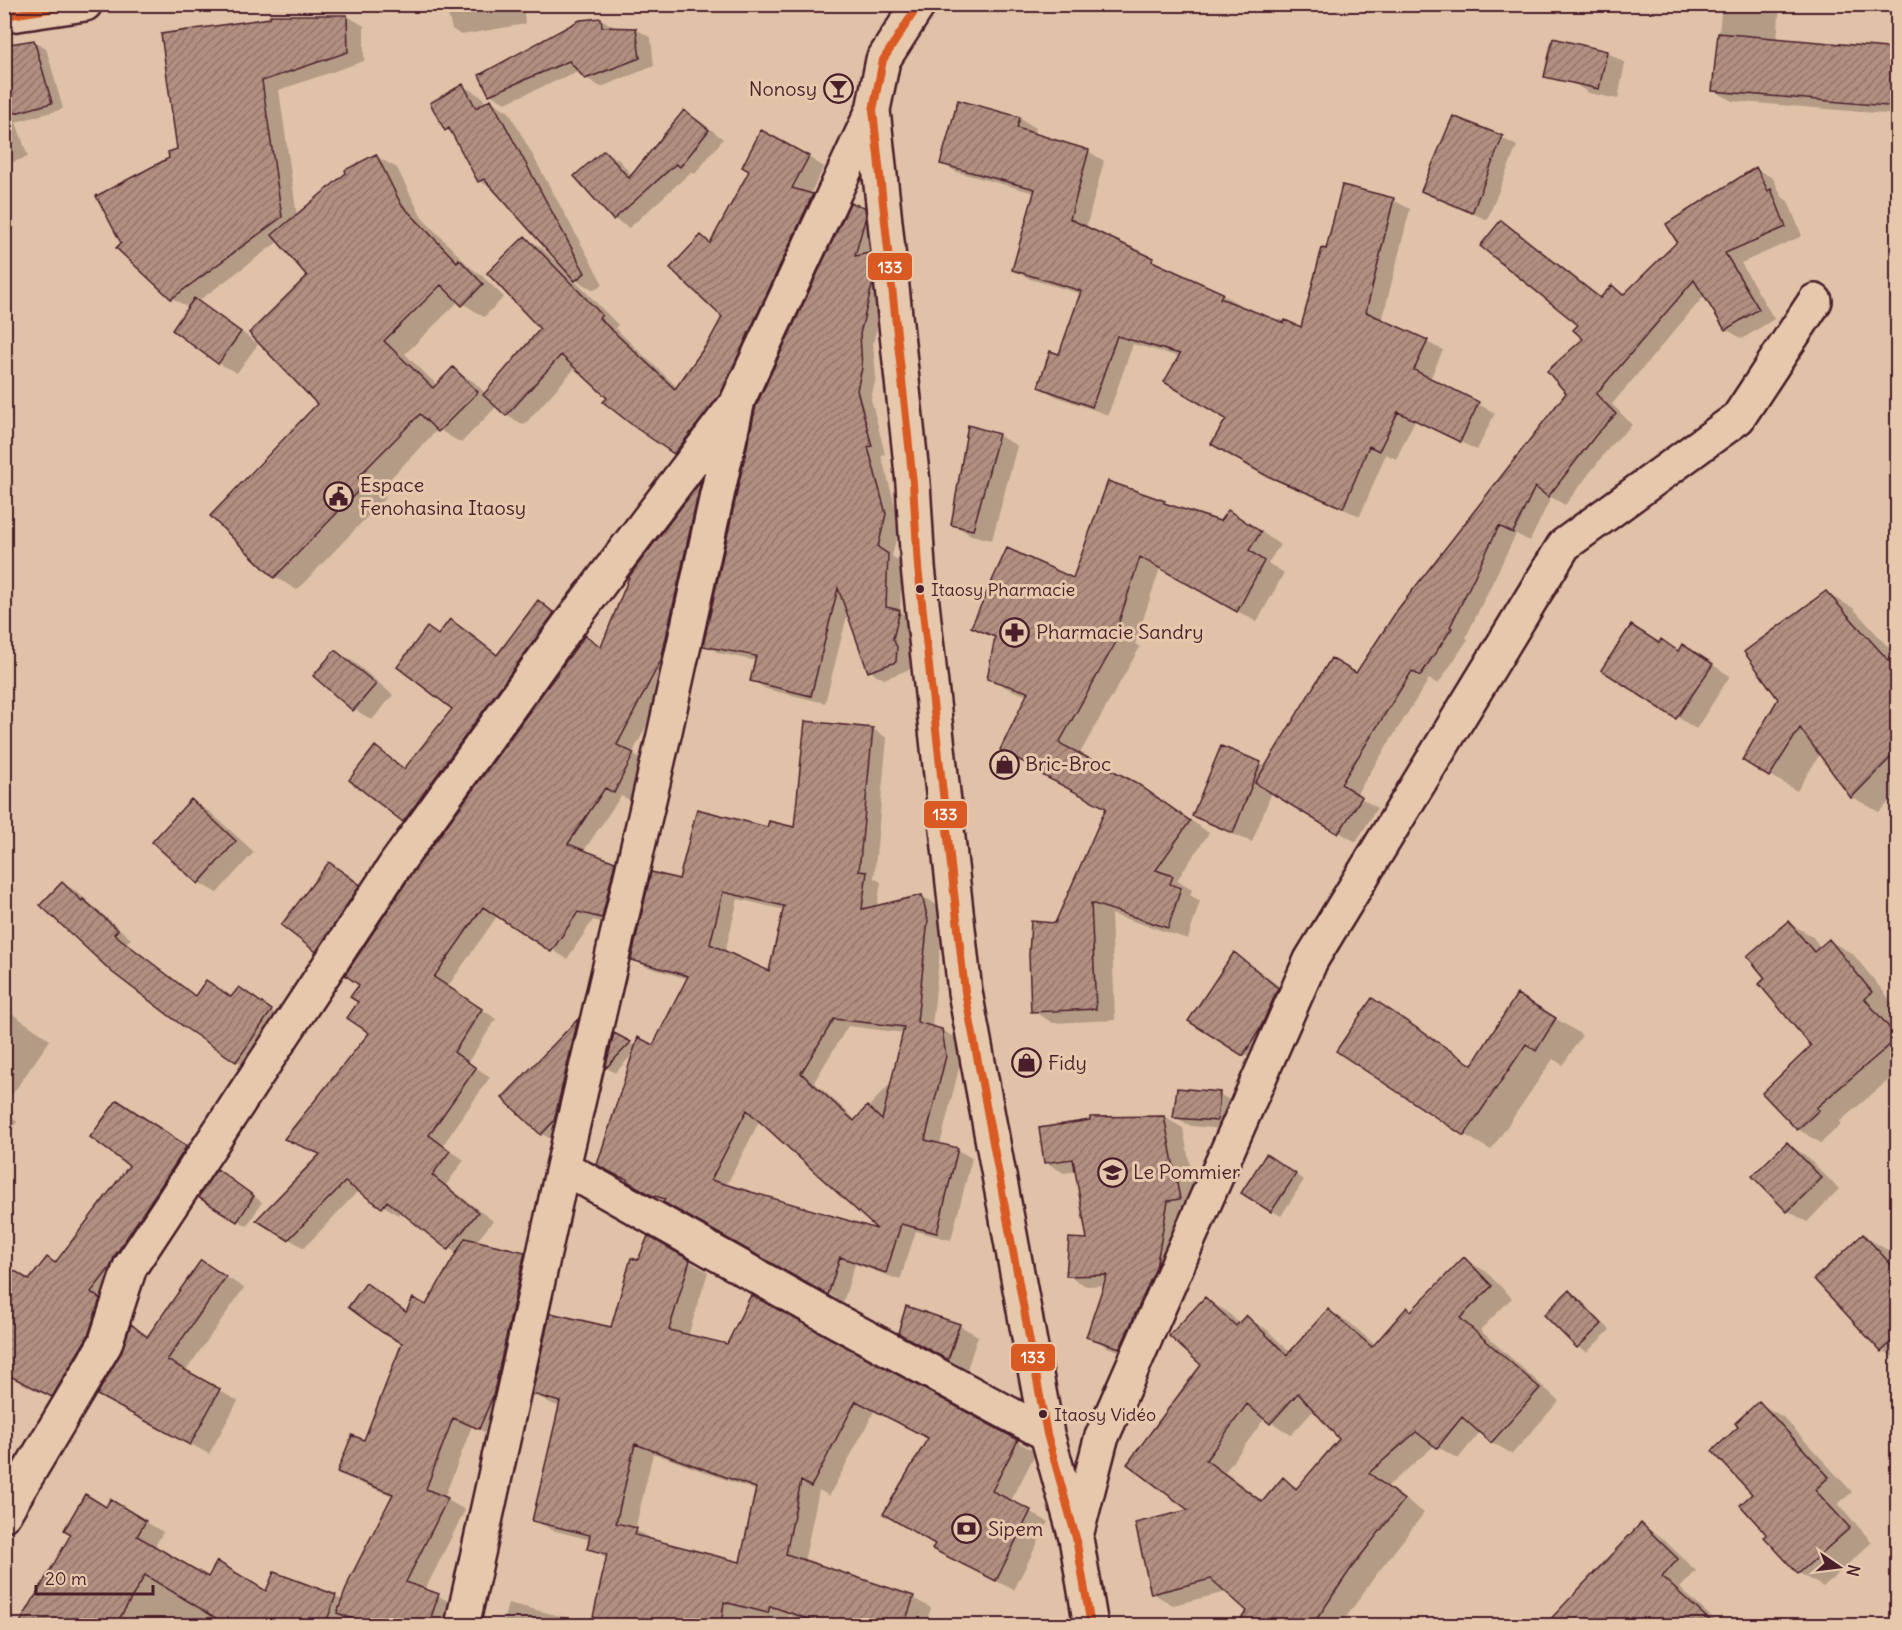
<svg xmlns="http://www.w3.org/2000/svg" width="1902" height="1630" font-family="Delius,sans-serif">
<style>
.shadow{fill:#0003;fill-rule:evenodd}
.building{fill:url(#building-hatch);stroke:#4a1f2b;stroke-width:1.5;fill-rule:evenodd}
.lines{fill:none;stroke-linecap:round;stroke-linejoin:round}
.minor-casing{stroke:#4a1f2b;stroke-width:38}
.minor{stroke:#e6c9ad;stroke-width:33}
.bus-1-casing{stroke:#e6c9ad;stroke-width:12}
.bus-1{stroke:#d95a23;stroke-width:8}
.bus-dot{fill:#4a1f2b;stroke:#e6c9ad;stroke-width:2}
.labels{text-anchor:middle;stroke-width:6;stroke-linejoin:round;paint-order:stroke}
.bus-label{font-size:18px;fill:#4a1f2b;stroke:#e6c9ad;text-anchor:start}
.poi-label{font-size:20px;fill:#4a1f2b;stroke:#e6c9ad;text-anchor:start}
.line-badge{stroke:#e6c9ad;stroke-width:2}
.badge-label{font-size:16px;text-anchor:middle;font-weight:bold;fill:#fff}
</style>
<defs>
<pattern id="building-hatch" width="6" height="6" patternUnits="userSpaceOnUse" patternTransform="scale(1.5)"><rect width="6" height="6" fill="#b29081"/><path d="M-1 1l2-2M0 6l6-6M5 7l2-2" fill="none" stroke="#93756a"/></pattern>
</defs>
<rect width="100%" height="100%" fill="#e0c2a8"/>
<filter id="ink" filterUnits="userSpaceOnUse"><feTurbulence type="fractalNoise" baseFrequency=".0167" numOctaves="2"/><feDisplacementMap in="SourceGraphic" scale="12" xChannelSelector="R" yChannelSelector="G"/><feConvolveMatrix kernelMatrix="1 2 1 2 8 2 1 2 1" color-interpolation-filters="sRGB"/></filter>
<g filter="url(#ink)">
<path class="shadow" d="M445,4h78l2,20 -64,11 -9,-6z
M1722,4h58l-3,35 121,11v65l-166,-14 -19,-11z
M347,16l17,10v35l-85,29 18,126 79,-60 21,12 25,50 49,50 9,6 24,23 -20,20 -25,-16 -54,53 32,31 16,-16 21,13 12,12 56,-65 -16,-91 16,10 15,15 2,-2 -61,-69 -19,-11 -25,-47 -8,-4 17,-44 19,11 4,7 5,-3 18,11 94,172 -9,6 -21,-11 45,46 -3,3 63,60 33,-46 13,-25 -23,-80 11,6 96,-86 16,10 -14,27 19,11 -137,257 -55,-35 -61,-60 -52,58 -17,-10 -10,-9 -36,37 -23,-14 -59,61 7,7 -89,93 -22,-13 -63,-61 107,-112 -10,-128 -30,-35 -82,61 16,9 45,33 -21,29 -19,-10 -29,-55 -17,-10 -1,-140 8,-7 -16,-116z
M601,19l15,9 20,1 15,9 3,28 -53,21 -15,-9 -7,-7 -74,32 -15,-9z
M34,41l12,7 17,61 -47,13 12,35 -24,8v-120z
M1607,52l18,11 -7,36 -29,-6 -18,-11z
M684,112l15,8 24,19 -28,35 -4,-2 -62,56 -15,-9 -9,-68 14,9 14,16z
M1019,118l17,10 -2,6 54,17 16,10 -18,67 136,66 16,10 -1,2 48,19 17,4 25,-78 66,-51 17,9 -28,112 61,29 -13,29 65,34 -18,37 -62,-30 -19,39 -10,-5 -26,62 -77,-32 -70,-41 15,-25 -48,-61 -47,-13 -25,71 -53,-19 -16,-9 20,-31 23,-62 -52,-15 -16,-9 21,-77 -78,-21 -16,-9z
M1502,138l15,8 -30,74 -64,-30z
M1756,169l17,9 9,19 6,4 14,35 -61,27 33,56 -32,20 -16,-10 -21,-34 -93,109 20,21 -20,19 -47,61 -14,-8 -21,44 -14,-7 -50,103 2,2 -30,45 -9,-5 -73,116 21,13 -21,34 -84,-50 -20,50 -39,-16 -19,-10 28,-68 45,19 90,-92 211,-282 18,-54 -6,-15 -79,-102 17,10 84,66 10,-11 13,8z
M864,209l14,8 1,8 -8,31 12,6 3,29 -13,52 3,34 -5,22 14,55 -4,1 19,68 -8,33 10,8 -2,48 13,8 -6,27 4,9 -1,13 -26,10 -14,-8 -22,-59 -23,91 -59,-14 -14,-9 4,-19 -37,-8 -14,-8z
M998,435l19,11 -25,94 -21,-5 -19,-11z
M701,483l14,8 -39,178 -44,85 16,9 -18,37 -9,-4 -38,56 31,12 15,9 -12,53 -24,-6 -26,39 -69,-44 -50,71 48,33 -28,43 22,15 -47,68 21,15 -18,25 47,36 -17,21 49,11 17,10 -45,175 -25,-12 -28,72 21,12 -40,80 32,15 -8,21h-429l91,-125 52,31 -9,16 54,31 59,14 8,-19 68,26 50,-104 -36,-14 -18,-10 26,-31 39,-98 -38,-58 41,27 19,-5 31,-53 -56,-43 -3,4 -39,-25 -55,58 -15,-9 31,-84 -34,-16 85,-107 214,-395 17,10 29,-71z
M1164,502l9,6 48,15 8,-11 20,11 31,22 -12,18 16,10 -27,49 -97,-54 -25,76 5,3 -61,108 77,41 53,37 -32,47 15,9 -2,6 10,6 -12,38 -77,-25 4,106 -62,3 -20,-12 23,-87 51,-115 -45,-24 -20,-11 1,-2 -41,-22 26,-54 -19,-7 -20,-11 7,-39 -23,-13 101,-46z
M1826,593l27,15 45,50v135l-19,19 -27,-15 -32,-43 -23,37 -53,-31 36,-61z
M538,602l33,22 -150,207 -17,-10 -53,-42 25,-31 31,21 47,-60 -26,-80 11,7 11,-15 18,10 31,24z
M1661,641l18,11 22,5 29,19 -34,53 -93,-60 57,-25z
M335,651l19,11 39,33 -21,25 -18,-11z
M873,729l14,9 -13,140 7,4 -4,25 45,-11 15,9 5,25 -10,97 10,3 15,9 3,25 -20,81 17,5 15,8 -21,82 -35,-9 -16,49 -45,-16 -12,38 -244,-138 35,-111 -19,20 -8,-5 8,-33 21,12h18l34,-68 -41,-12 -15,-8 48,-78 88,-53 28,1zM738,899l47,11 -15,63 -45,-21zM848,1026l56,7 -11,48 -37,39 -42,-38zM760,1120l123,112 -157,-46z
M191,801l19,11 44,40 -37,41 -19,-11z
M330,864l18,10 30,23 -43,64 -19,-10z
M63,884l13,7 55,48 -5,4 71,54 35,1 7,-9 45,30 -34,50 -13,-8z
M1789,923l23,13 9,12 9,-7 23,13 42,52 -8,6 11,13v47l-59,50 2,2 -20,19 -23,-14 -34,-36 49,-47 -45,-68z
M1234,954l17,10 44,35 -42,61 -18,-11z
M1372,1000l102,66 70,-55 38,24 -19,30 -10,-6 -62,91 -26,-15 -126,-85z
M4,1008l46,32 -46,66z
M579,1021l17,10 -35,114 -19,-11 -38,-36z
M1219,1094l16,9 -2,27 -42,-4 -16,-9z
M4,1110l13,12 -13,13z
M132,1111l70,45 -134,248 -46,-22 -18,-118 26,17 26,-17 75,-98z
M1164,1117l19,11 15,81 -59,149 -32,-11 -19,-11 18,-51 -20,1 -19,-11 22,-34 -12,-70 -13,2 -19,-11z
M1787,1144l18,11 34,34 -32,33 -19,-11z
M1275,1161l29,19 -23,36 -38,-24z
M218,1171l44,31 -15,24 -47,-29z
M4,1188l5,4 -5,4z
M1863,1236l28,16 7,7v101l-16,-10z
M649,1239l59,33 -20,64 40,10 24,-49 284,155 -25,49 37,21 -34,68 -62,-31 -15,-15 -7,-106 -55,-28 -46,86 -10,-6 -15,72 109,36 18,10 -6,18h-106l-31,-11 -2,7 -21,-5 -2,9h-261l6,-23 85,21 14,-66 -18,-10 2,-8 -39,-10 -19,-10 28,-113 -9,-3 -18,-10 78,-65zM653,1453l104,38 -16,73 -87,-24 -19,-10z
M1464,1259l21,12 27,27 -32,32 79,71 -47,53 -20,-12 -12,-10 -22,27 -23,-14 -47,41 36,27 -51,66 -33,47h-103l12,-15 -22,-19 -54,13 -21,-12 39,-82 12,-147 2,-65 21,12 14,13 6,-7 20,12 25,24 38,-42 20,11 26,23 32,-36 5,2zM1315,1409l26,30 -43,49 -15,-9 -19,23 -39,-30 40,-54 26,17z
M202,1262l42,26 -59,84 53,29 -29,53 -92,-49 6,-51 9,-28 18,10z
M1569,1292l9,5 32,33 -23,22 -9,-5z
M907,1308l53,18 18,10 -11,33 -49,-26z
M1759,1403l24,14 69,75 -14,12 34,38 -49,45 -24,-14 -45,-79 -14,-67z
M1641,1525l19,11 36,35 -16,17 41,38h-175z"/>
<path class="building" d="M270,15h77l1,37 -86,29 20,136 -111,82 -55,-51 5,-5 -25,-47 73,-38 -1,-6 9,-3 -16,-115 109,-16z
M601,18l1,9 34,1 4,30 -55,21 -16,-18 -80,34 -10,-20 101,-55z
M1718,33l180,16v58l-186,-16z
M1553,38l54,13 -8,38 -55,-12z
M34,40l18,63 -48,13v-71z
M463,84l13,24 15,-9 94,174 -10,8 -91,-102 -6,3 -29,-54 -4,3 -15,-28z
M958,100l62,17 -3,11 72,22 -19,69 83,39 -1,3 71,32 -3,5 64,25 1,-3 16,7 21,-79 4,1 16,-64 52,13 -28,114 62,28 -14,30 65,32 -19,40 -62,-30 -19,39 -10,-5 -26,62 -78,-33 -54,-31 15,-25 -62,-37 16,-28 -63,-18 -25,71 -54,-20 12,-36 9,3 22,-63 -69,-21 23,-81 -95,-25z
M684,110l25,20 -29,37 -4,-3 -63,56 -39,-44 30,-26 25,28z
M1453,116l50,20 -31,77 -51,-22z
M761,130l48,26 -17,32 21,6 -93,201 -46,59 -38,-26 -33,-26 4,-4 -46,-43 -55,61 -23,-21 57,-66 -53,-56 38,-37 77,79 -3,3 76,71 34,-48 13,-24 -52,-49 31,-33 9,8 39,-72 -7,-4z
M376,154l25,50 56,58 2,-3 24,25 -21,22 -21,-21 -57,56 49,47 20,-21 25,25 -40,40 -18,-18 -62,63 7,7 -91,94 -64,-62 107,-112 -68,-71 58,-57 -35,-41 74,-62 -1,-3z
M1756,167l12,24 3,-2 15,38 -61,26 34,56 -34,21 -31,-50 -98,114 20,20 -20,21 -48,62 -13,-10 -22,46 -14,-7 -49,101 2,1 -32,48 -8,-5 -71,113 21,13 -24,37 -83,-51 76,-125 25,15 42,-64 168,-216 -19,-22 36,-32 -10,-9 5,-5 -98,-79 21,-26 99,78 12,-13 11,10 54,-53 -11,-18z
M850,203l15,4 1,9 -11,40 14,-3 4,29 -13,52 2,34 -5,22 15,56 -4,1 18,67 -8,33 10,7 -2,53 14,3 -7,29 4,8 -1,15 -28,10 -30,-84 -27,108 -61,-15 6,-25 -53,-10 53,-240z
M194,298l47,34 -23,32 -46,-34z
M968,425l31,9 -26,96 -22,-5z
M701,481l-40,179 -44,85 17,8 -20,40 -9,-5 -37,56 47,18 -13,56 -24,-6 -27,40 -68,-45 -49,70 48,32 -28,43 22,16 -47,67 21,16 -18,24 46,37 -30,38 -61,-49 -5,7 -37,-26 -57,58 -32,-20 64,-66 -36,-15 85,-106 -22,-15 11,-16 -8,-5 9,-12 -14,-10 66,-100 174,-240 16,12 29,-72z
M1108,481l57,20 -1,2 56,18 8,-11 33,22 -12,18 15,11 -27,51 -97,-55 -24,74 4,4 -61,108 76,39 55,39 -34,49 17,6 -3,8 11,4 -13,40 -77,-25 5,106 -65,3 -2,-57 2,-34 24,2 51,-115 -66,-34 1,-3 -41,-21 28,-58 -41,-13 8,-42 -24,-10 36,-79 66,30z
M1826,591l72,80v79l-47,48 -51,-70 -31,49 -27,-17 36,-61 -34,-47z
M538,600l16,13 -151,209 -54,-42 26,-34 29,23 48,-60 -55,-42 30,-40 11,8 12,-16 47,36z
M1631,625l28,18 2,-4 17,12 4,-7 31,20 -37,55 -75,-49z
M335,650l41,34 -23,27 -40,-35z
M805,721l68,7 -14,143 8,1 -5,37 60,-14 6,25 -11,102 25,7 4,27 -21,84 33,8 -21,85 -36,-9 -15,49 -46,-16 -12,38 -165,-93 2,-3 -14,-4 -24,-14v-2l-9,-3 -21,-11 41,-128 15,8 35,-69 -57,-16 20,-88 28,7 18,-70 70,18 2,-6 25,6zM723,892l61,14 -15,65 -59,-27zM834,1019l70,8 -22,93 -15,-14 -13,15 -53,-48zM747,1110l130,119 -166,-49z
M1221,746l40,16 -28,71 -41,-17z
M191,799l45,42 -38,43 -46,-42z
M329,862l31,23 -44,67 -35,-27z
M62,882l20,19 1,-2 35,31 -4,4 81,62 11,-16 25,17 8,-10 33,23 -36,52 -52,-35 -71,-54 -73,-68z
M1788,921l26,31 15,-13 43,53 -7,7 33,39 -82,70 3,2 -22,20 -35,-37 49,-47 -52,-62 6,-6 -18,-22z
M1234,952l44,36 -18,41 -17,27 -55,-35z
M1517,994l39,24 -20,33 -10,-7 -62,92 -128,-85 36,-53 100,67z
M578,1019l-24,102 -13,14 -39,-37z
M614,1033l17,9 -26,27z
M1177,1088l43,4 -3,29 -44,-3z
M117,1100l70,46 -73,111 -4,11 -19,24 9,7 -12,37 -36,61 -48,-24v-109l25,16 18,-23 8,6 74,-97 -39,-29z
M1164,1116l16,83 -12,2 -12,67 -36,80 -34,-11 21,-62 -41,1 3,-38 18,1 -14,-80 -29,4 -5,-35 51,-8v-3z
M1787,1142l35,36 -35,34 -35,-36z
M1266,1154l30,20 -25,38 -30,-19z
M217,1169l37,27 -17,26 -39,-25z
M1863,1234l35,38v64l-17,16 -67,-73z
M648,1236l42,24 -21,70 58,14 24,-49 267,145 -26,51 39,19 -35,71 -64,-32 3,-5 -52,-30 45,-76 -72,-37 -45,86 -10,-6 -15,73 128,42 -10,30h-75l-59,-20 -2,7 -44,-11 -3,24h-130l16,-72 -20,-5 3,-14 -58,-14 28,-119 -28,-8 18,-81 61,14 20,-69 7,2zM635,1444l121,44 -16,74 -105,-27 2,-7 -21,-5z
M465,1238l60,14 -32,144 -14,33 -26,-11 -27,71 22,9 -42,84 33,12 -11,32h-57l-34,-13 13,-35 43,-84 -56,-22 15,-37 12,5 38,-97 -20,-11 -34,-25 18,-24 40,29 7,-14 13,7z
M1464,1257l28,29 -32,32 80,70 -49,55 -29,-26 -25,31 -21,-16 -47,41 35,27 -52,67 -40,59h-77l12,-15 -36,-32 -60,15 -16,-71 53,-13 -61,-46 74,-99 -32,-29 36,-39 31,29 10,-11 41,40 41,-46 44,38 35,-40 4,4zM1298,1393l41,46 -43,50 -13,-12 -21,25 -56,-42 41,-56 23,20z
M201,1260l25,17 -59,83 53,29 -30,56 -93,-50 24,-42 10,-29 16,13z
M1569,1290l33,34 -25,24 -33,-33z
M906,1306l54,18 -12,36 -50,-27z
M1759,1401l70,76 -14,13 35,38 -52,46 -34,-37 2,-3 -26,-29 12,-11 -40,-43 26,-24 -3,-4z
M85,1494l21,13 4,-8 36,22 -9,15 71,41 9,-16 49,30 8,-19 62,23 -11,31h-96l-84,-51 -30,51h-97l53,-92 -7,-4z
M1641,1523l37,36 -16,18 54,49h-172z"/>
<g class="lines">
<defs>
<path id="minor" d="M919,4l-36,56 -10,50 40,373 5,84 47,425 82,442 29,104 15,88
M4,16l81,-12
M563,1167l275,155 209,112
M4,1514l101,-170 25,-77 266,-403 171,-237 165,-218
M1076,1536l25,-97 210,-479 253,-415 174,-127 77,-117
M462,1626l101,-459 102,-436 73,-331 135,-290"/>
</defs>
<use href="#minor" class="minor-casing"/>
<use href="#minor" class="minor"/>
<defs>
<path id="bus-1" d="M919,4l-36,56 -10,50 40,373 5,84 47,425 82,442 29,104 15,88
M4,16l78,-12"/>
</defs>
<use href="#bus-1" class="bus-1-casing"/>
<use href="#bus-1" class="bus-1"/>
</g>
</g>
<defs>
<symbol id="bar-ring" viewBox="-11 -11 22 22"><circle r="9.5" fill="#e6c9ad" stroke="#4a1f2b" stroke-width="1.5"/><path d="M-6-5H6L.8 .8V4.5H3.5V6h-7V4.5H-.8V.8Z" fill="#4a1f2b"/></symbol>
<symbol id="civic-ring" viewBox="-11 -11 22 22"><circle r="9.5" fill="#e6c9ad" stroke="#4a1f2b" stroke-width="1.5"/><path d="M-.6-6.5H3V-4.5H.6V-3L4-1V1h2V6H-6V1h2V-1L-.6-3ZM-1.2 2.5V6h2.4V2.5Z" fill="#4a1f2b"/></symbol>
<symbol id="pharmacy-ring" viewBox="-11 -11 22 22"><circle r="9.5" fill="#e6c9ad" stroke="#4a1f2b" stroke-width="1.5"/><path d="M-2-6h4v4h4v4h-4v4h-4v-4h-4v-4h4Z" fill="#4a1f2b"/></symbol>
<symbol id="shop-ring" viewBox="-11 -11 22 22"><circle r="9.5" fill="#e6c9ad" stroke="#4a1f2b" stroke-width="1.5"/><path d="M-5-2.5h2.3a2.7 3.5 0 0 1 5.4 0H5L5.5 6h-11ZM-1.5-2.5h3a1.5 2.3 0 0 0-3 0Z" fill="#4a1f2b"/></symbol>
<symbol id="school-ring" viewBox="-11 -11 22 22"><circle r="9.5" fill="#e6c9ad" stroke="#4a1f2b" stroke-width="1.5"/><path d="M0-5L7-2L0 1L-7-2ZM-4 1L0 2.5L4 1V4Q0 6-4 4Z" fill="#4a1f2b"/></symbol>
<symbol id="bank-ring" viewBox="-11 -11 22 22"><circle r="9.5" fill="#e6c9ad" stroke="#4a1f2b" stroke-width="1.5"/><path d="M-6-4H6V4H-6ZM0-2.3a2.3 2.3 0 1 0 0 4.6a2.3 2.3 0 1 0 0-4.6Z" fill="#4a1f2b"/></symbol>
</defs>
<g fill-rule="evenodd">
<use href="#bar-ring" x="822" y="72" width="33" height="33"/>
<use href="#civic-ring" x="322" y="480" width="33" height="33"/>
<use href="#pharmacy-ring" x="998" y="616" width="33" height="33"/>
<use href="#shop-ring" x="988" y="748" width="33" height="33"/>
<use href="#shop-ring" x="1010" y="1046" width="33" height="33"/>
<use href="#school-ring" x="1096" y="1156" width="33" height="33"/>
<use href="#bank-ring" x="950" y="1512" width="33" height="33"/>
</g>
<g class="bus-dot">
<circle cx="920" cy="589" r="5"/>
<circle cx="1043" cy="1414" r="5"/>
</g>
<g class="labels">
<g class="bus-label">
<text x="931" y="596">Itaosy Pharmacie</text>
<text x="1054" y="1421">Itaosy Vidéo</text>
</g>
<g class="poi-label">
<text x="817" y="96" text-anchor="end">Nonosy</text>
<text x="360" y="492">Espace<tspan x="360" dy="23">Fenohasina Itaosy</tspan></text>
<text x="1036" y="639">Pharmacie Sandry</text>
<text x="1025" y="771">Bric-Broc</text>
<text x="1048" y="1070">Fidy</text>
<text x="1133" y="1179">Le Pommier</text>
<text x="988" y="1536">Sipem</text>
</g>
</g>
<g class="line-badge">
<rect x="867" y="252" width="46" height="29" rx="6" fill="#d95a23"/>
<rect x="923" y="800" width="45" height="29" rx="6" fill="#d95a23"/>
<rect x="1010" y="1343" width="46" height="29" rx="6" fill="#d95a23"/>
</g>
<g class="badge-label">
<text x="890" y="273">133</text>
<text x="945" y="820">133</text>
<text x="1033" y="1363">133</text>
</g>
<rect width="1902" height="1630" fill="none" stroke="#e6c9ad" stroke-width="24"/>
<rect x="12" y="12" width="1878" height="1606" fill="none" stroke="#4a1f2b" stroke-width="2" filter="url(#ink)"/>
<g transform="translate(1839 1567) rotate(104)" stroke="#e6c9ad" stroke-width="4.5" paint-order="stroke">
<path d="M0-4.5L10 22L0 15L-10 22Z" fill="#4a1f2b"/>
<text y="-9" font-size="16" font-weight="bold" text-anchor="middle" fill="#4a1f2b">N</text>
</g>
<path d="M36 1585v9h117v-9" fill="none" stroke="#4a1f2b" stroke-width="3"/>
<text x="45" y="1585" font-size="18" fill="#4a1f2b" stroke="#e6c9ad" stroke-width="4.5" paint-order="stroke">20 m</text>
</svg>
